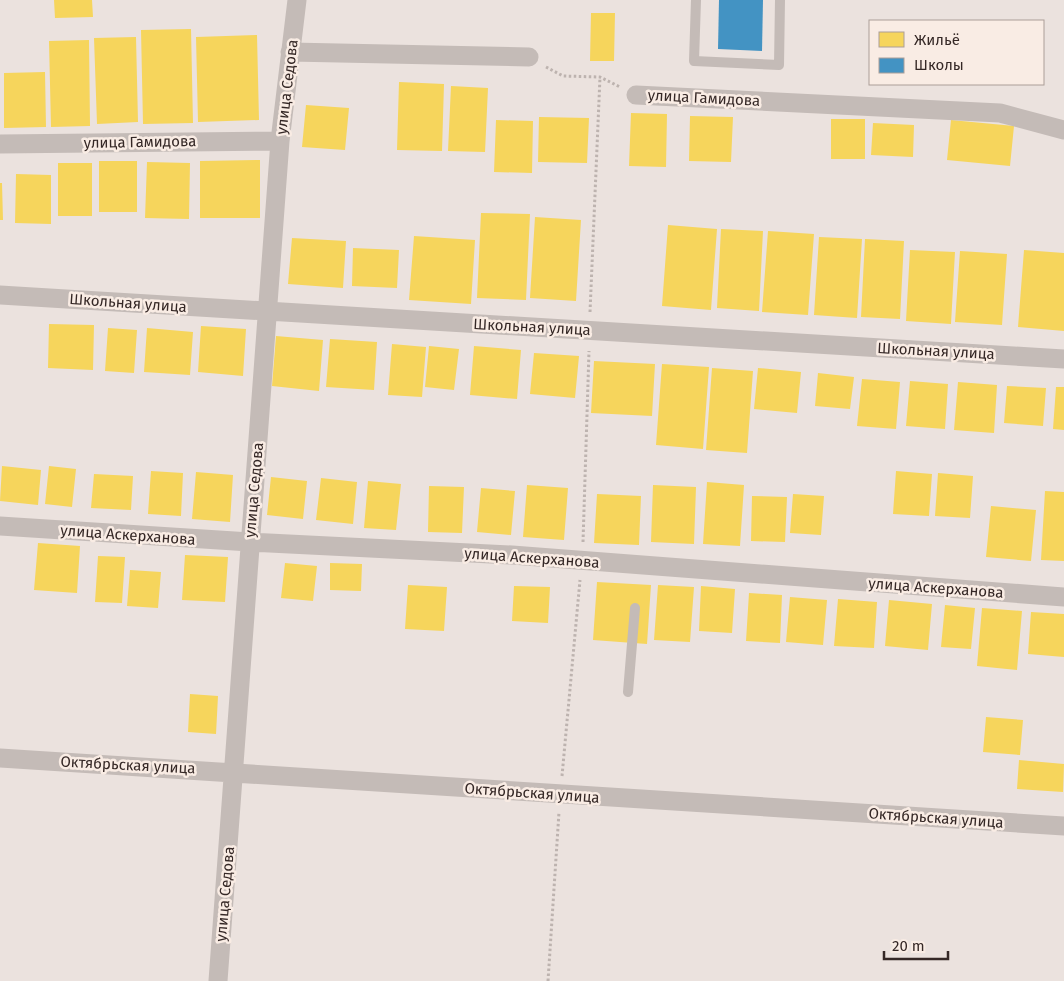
<svg xmlns="http://www.w3.org/2000/svg" width="1064" height="981" font-family="'Fira Sans',sans-serif">
<style>
.homes{fill:#f6d55c}
.schools{fill:#4393c3}
.lines{fill:none;stroke-linecap:round;stroke-linejoin:round}
.path{stroke:#bdb3af;stroke-width:3;stroke-dasharray:2.5 2.5;stroke-linecap:butt}
.lane{stroke:#c4bbb7;stroke-width:10}
.street{stroke:#c4bbb7;stroke-width:19}
.labels{text-anchor:middle;stroke-width:5;stroke-linejoin:round;paint-order:stroke}
.street-label{font-size:15px;fill:#352826;stroke:#f9ece4}
</style>
<rect width="100%" height="100%" fill="#ebe2de"/>
<path class="homes" d="M54,0h38l1,17 -38,1z
M591,13h24l-1,48h-24z
M191,29l2,94 -50,1 -2,-94z
M257,35l2,85 -61,2 -2,-85z
M136,37l2,85 -41,2 -3,-86z
M89,40l1,86 -39,1 -2,-86z
M45,72l1,55 -42,1v-55z
M399,82l45,2 -2,67 -45,-1z
M451,86l37,2 -3,64 -37,-1z
M306,105l43,3 -4,42 -43,-3z
M631,113l36,1 -1,53 -37,-1z
M690,116l43,1 -2,45 -42,-1z
M539,117l50,1 -2,45 -49,-1z
M831,119h34v40h-34z
M496,120l37,1 -1,52 -38,-1z
M951,120l63,6 -4,40 -63,-6z
M873,123l41,2 -1,32 -42,-2z
M260,160v58h-60v-57z
M99,161h38v51h-38z
M147,162l43,1 -1,56 -44,-1z
M58,163h34v53h-34z
M16,174l35,1v49l-36,-1z
M0,183h2l1,37h-3z
M481,213l49,1 -4,86 -49,-2z
M535,217l46,3 -5,81 -46,-3z
M668,225l49,4 -6,81 -49,-4z
M721,229l42,2 -4,80 -42,-3z
M768,231l46,3 -6,81 -46,-3z
M414,236l61,4 -4,64 -62,-4z
M819,237l43,2 -5,79 -43,-3z
M292,238l54,3 -3,47 -55,-4z
M865,239l39,2 -4,78 -39,-2z
M353,248l46,2 -2,38 -45,-2z
M910,250l45,2 -4,72 -45,-3z
M1024,250l40,3v78l-46,-4z
M960,251l47,3 -5,71 -47,-3z
M49,324l45,1 -1,45 -45,-2z
M201,326l45,3 -3,47 -45,-4z
M108,328l29,2 -3,43 -29,-2z
M147,328l46,4 -3,43 -46,-3z
M276,336l47,4 -4,51 -47,-5z
M330,339l47,3 -3,48 -48,-3z
M392,344l34,3 -4,50 -34,-2z
M429,346l30,3 -5,41 -29,-3z
M474,346l47,4 -4,49 -47,-4z
M534,353l45,3 -4,42 -45,-4z
M594,361l61,3 -3,52 -61,-3z
M662,364l47,3 -6,82 -47,-4z
M712,368l41,3 -6,82 -41,-3z
M758,368l43,4 -4,41 -43,-4z
M818,373l36,4 -4,32 -35,-3z
M862,379l38,3 -4,47 -39,-3z
M910,381l38,3 -3,45 -39,-3z
M958,382l39,3 -3,48 -40,-3z
M1007,386l39,2 -3,38 -39,-3z
M1056,387h8v43l-11,-1z
M2,466l39,4 -3,35 -38,-4z
M49,466l27,3 -4,38 -27,-3z
M151,471l32,2 -2,43 -33,-2z
M896,471l36,3 -3,42 -36,-2z
M196,472l37,3 -3,47 -38,-3z
M938,473l35,3 -3,42 -35,-2z
M94,474l39,2 -2,34 -40,-2z
M271,477l36,4 -4,38 -36,-4z
M321,478l36,4 -4,42 -37,-4z
M368,481l33,3 -5,46 -32,-2z
M707,482l37,3 -4,61 -37,-2z
M527,485l41,3 -4,52 -41,-3z
M653,485l43,2 -2,57 -43,-2z
M429,486l35,1 -2,46 -34,-1z
M481,488l34,3 -4,44 -34,-3z
M1045,491l19,1v69l-23,-1z
M597,494l44,2 -2,49 -45,-2z
M793,494l31,2 -3,39 -31,-2z
M752,496l35,1 -2,45 -34,-1z
M991,506l45,4 -5,51 -45,-4z
M38,543l42,3 -3,47 -43,-3z
M185,555l43,2 -3,45 -43,-2z
M98,556l27,1 -3,46 -27,-1z
M285,563l32,3 -4,35 -32,-3z
M330,563l32,1 -1,27 -31,-1z
M130,570l31,2 -3,36 -31,-2z
M597,582l54,3 -4,59 -54,-4z
M408,585l39,2 -3,44 -39,-2z
M658,585l36,2 -4,55 -36,-2z
M514,586l36,1 -2,36 -36,-2z
M701,586l34,3 -3,44 -33,-2z
M749,593l33,2 -2,48 -34,-2z
M790,597l37,3 -4,45 -37,-3z
M838,599l39,3 -3,46 -40,-2z
M889,600l43,4 -4,46 -43,-4z
M945,605l30,3 -4,41 -30,-2z
M982,608l40,3 -5,59 -40,-4z
M1031,612l33,2v43l-36,-3z
M190,694l28,2 -2,38 -28,-2z
M986,717l37,3 -3,35 -37,-3z
M1019,760l45,4 -1,28 -46,-3z"/>
<path class="schools" d="M719,0h44l-1,51 -44,-2z"/>
<g class="lines">
<path class="path" d="M546,67l17,9 37,1 20,10
M590,312l10,-235
M583,542l6,-191
M562,776l18,-196
M548,981l11,-169"/>
<path class="lane" d="M696,0l-2,61 85,4 1,-65
M628,692l7,-84"/>
<path class="street" d="M290,52l239,5
M636,95l364,18 64,17
M0,144l280,-3
M0,295l1064,64
M0,526l250,16 262,13 552,42
M0,758l1064,68
M218,981l62,-840 17,-141"/>
</g>
<g class="labels">
<g class="street-label">
<text transform="translate(287 87) rotate(-83)" y="5">улица Седова</text>
<text transform="translate(704 98) rotate(3)" y="5">улица Гамидова</text>
<text transform="translate(140 142) rotate(-1)" y="5">улица Гамидова</text>
<text transform="translate(128 303) rotate(4)" y="5">Школьная улица</text>
<text transform="translate(532 327) rotate(3)" y="5">Школьная улица</text>
<text transform="translate(936 351) rotate(3)" y="5">Школьная улица</text>
<text transform="translate(254 490) rotate(-85)" y="5">улица Седова</text>
<text transform="translate(128 535) rotate(4)" y="5">улица Аскерханова</text>
<text transform="translate(532 558) rotate(4)" y="5">улица Аскерханова</text>
<text transform="translate(936 588) rotate(4)" y="5">улица Аскерханова</text>
<text transform="translate(128 765) rotate(3)" y="5">Октябрьская улица</text>
<text transform="translate(532 793) rotate(4)" y="5">Октябрьская улица</text>
<text transform="translate(936 818) rotate(4)" y="5">Октябрьская улица</text>
<text transform="translate(225 894) rotate(-85)" y="5">улица Седова</text>
</g>
</g>
<rect x="869" y="20" width="175" height="65" fill="#f9ece4" stroke="#ab9e98"/>
<rect x="879" y="32" width="25" height="15" fill="#f6d55c" stroke="#ab9e98"/>
<text x="914" y="45" font-size="15" fill="#352826">Жильё</text>
<rect x="879" y="58" width="25" height="15" fill="#4393c3" stroke="#ab9e98"/>
<text x="914" y="70" font-size="15" fill="#352826">Школы</text>
<path d="M884 951v8h64v-8" fill="none" stroke="#352826" stroke-width="2.5"/>
<text x="892" y="951" font-size="15" fill="#352826" stroke="#f9ece4" stroke-width="4" paint-order="stroke">20 m</text>
</svg>
